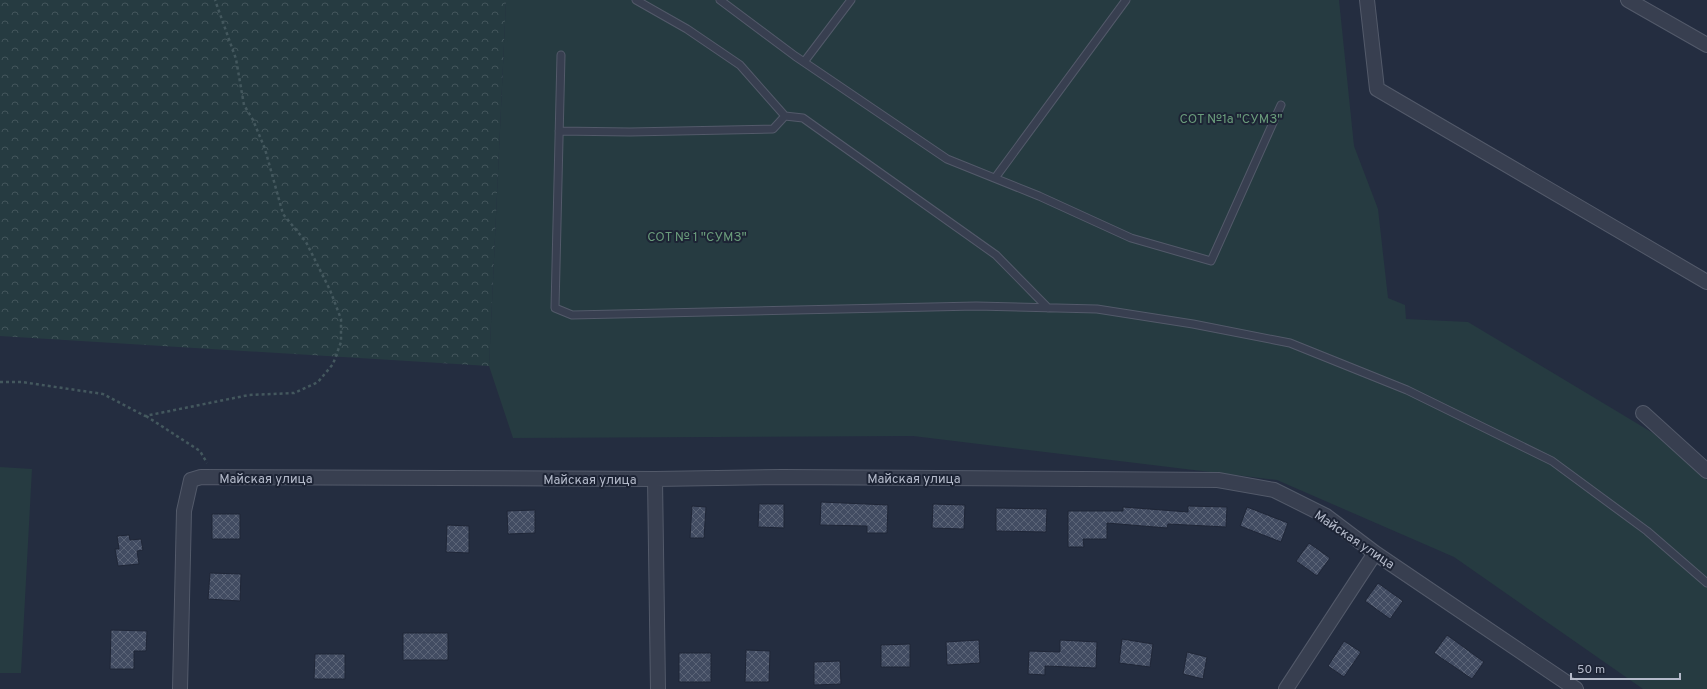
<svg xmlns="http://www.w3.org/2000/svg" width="1707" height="689" font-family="Overpass,sans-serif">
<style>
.green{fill:#263b41}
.forest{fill:url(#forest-crowns)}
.building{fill:url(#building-cross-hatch);stroke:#1f2637}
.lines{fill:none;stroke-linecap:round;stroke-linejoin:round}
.service-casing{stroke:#535a6a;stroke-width:9}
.minor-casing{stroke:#535a6a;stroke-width:16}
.path{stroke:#44585e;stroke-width:2.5;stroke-dasharray:3 3;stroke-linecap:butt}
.service{stroke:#383f50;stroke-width:7}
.minor{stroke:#383f50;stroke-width:14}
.labels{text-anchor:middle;stroke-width:4;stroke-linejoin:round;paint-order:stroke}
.park-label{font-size:13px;fill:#6a9c7b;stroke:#1d2435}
.street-label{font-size:13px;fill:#b4baca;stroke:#1d2435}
</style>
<defs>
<pattern id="forest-crowns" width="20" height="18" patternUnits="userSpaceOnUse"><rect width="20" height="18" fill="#263b41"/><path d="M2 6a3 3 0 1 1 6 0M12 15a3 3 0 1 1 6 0" fill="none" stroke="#43555b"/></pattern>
<pattern id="building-cross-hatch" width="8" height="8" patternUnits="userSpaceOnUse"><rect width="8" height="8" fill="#424c62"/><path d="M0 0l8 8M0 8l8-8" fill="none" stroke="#5b6477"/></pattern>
</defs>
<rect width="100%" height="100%" fill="#242d40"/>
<path class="green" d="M506,0h833l15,146 24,63 10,89 17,7 1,14 62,3 185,111 54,47v209h-64l-189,-132 -177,-77 -364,-44 -400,2 -24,-72z
M0,467l32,2 -11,204h-21z"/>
<path class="forest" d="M0,0h506l-17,366 -489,-30z"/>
<path class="building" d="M821,502l67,3 -1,28h-20v-7l-47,-1z
M759,504h25v24l-26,-1z
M933,504l32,1 -1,24 -32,-1z
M692,506l14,1 -2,31h-14z
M1188,506l39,1 -1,20 -58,-3 -1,4 -60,-5v16h-24l1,8h-16v-36h55v-4l65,5z
M1247,507l41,16 -7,19 -41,-16z
M996,508l51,1 -1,23 -50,-1z
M535,510v23l-27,1 -1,-23z
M212,514h28v25h-28z
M447,525l22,1v27l-23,-1z
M129,535l1,5 11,-1 2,11 -6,1 2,13 -21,2 -3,-17h4l-2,-13z
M1309,543l21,15 -13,18 -21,-15z
M210,573l31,1 -1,27 -32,-2z
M1378,583l25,18 -13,18 -25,-18z
M111,630l36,1 -1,20h-12v18h-24z
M403,633h45v27h-45z
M1447,635l37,27 -12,17 -38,-26z
M1122,639l31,5 -3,23 -31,-4z
M979,640l1,23 -33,2 -1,-23z
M1060,640l37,2 -1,26 -51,-2v9l-17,-1 1,-23 31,1z
M1344,641l17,11 -17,25 -16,-11z
M910,644v23h-29v-22z
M746,650l24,1 -1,31h-24z
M1187,652l20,5 -4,22 -20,-5z
M679,653h32v29h-32z
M315,654h30v25h-31z
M840,661l1,23 -27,1v-23z"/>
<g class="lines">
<defs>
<path id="service" d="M636,0l51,29 53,36 45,51 18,2 193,137 52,53
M720,0l75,56 152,103 92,37 92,42 80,23 70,-156
M561,55l-6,253 17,7 404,-9 121,3 96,15 97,19 117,47 145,71 95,70 60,52
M804,62l47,-62
M559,131l71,1 143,-3 12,-13
M995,178l131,-178"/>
<path id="minor" d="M1367,0l10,89 330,193
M1628,0l79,45
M1643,413l64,58
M655,479l3,210
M180,689l4,-178 7,-31 10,-3 454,2 127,-2 436,3 56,10 52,26 49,37 201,136
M1286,689l89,-136"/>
</defs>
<use href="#service" class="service-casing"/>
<use href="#minor" class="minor-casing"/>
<path class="path" d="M0,382h22l81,12 42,22 104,-21 45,-2 24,-11 15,-18 8,-22v-23l-11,-29 -24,-48 -23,-28 -18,-65 -12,-29 -9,-15 -8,-46 -21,-59
M146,416l54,35 7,12"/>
<use href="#service" class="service"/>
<use href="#minor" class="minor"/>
</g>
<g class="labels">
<g class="park-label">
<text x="1231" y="123">СОТ №1а "СУМЗ"</text>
<text x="697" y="241">СОТ № 1 "СУМЗ"</text>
</g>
<g class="street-label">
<text x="266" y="483">Майская улица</text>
<text x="914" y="483">Майская улица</text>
<text x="590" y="484">Майская улица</text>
<text transform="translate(1355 539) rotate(34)" y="5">Майская улица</text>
</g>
</g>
<path d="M1571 673v6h109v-6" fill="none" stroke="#b4baca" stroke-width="2"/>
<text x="1577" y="673" font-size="12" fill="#b4baca" stroke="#1d2435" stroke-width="3" paint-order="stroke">50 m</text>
</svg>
